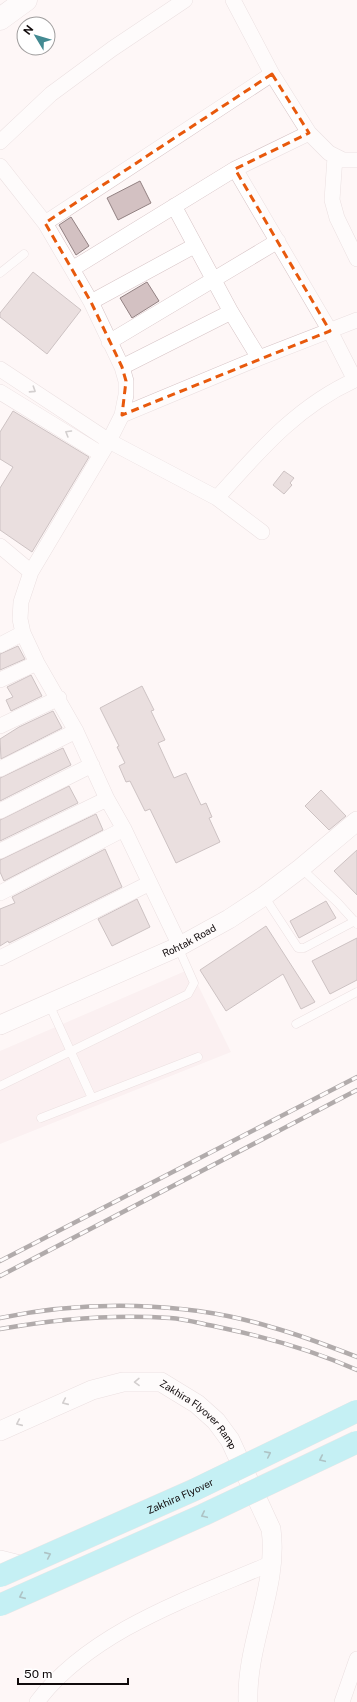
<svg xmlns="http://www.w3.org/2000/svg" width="357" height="1702" font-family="'Public Sans',sans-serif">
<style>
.built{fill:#f8e7e8}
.building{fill:#d3c1c2;stroke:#928182}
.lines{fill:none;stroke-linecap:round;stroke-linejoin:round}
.service-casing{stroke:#d6c3c5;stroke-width:9}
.minor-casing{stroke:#d6c3c5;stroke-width:16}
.tertiary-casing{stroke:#d6c3c5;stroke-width:20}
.secondary-casing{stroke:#d6c3c5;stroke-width:23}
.service{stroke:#fff;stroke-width:8}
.minor{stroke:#fff;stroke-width:15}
.tertiary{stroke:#fff;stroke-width:19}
.secondary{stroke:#fff;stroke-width:22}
.rail-casing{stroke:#554e4f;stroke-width:4.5}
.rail{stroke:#fff;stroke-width:3;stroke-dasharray:9;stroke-linecap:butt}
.primary-bridge-casing{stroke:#d4d3d3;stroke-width:23;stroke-linecap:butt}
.primary-bridge{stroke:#80e6ef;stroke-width:22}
.oneway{stroke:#9f9d9d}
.oneway2{stroke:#4e8388}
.marked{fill:none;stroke:#e8590c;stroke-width:3;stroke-dasharray:8 5;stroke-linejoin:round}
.labels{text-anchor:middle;stroke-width:3.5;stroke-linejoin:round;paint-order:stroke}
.street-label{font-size:10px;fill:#100a0b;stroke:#fff}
</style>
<rect width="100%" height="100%" fill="#fef7f7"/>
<path class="built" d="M190,969l41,83 -231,92v-93z"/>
<path class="building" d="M140,181l11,22 -33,17 -11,-22z
M71,217l18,29 -13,9 -17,-30z
M33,272l48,38 -34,44 -47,-37v-4z
M147,282l12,19 -27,17 -12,-20z
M13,411l76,46 -57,95 -32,-22v-42l13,-21 -13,-8v-27z
M284,471l10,7 -4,5 2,2 -8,9 -11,-9z
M18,646l7,13 -25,11v-16z
M31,675l11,21 -31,15 -5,-11 7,-3 -6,-10z
M142,686l12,24 -3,1 14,29 -7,3 16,35 12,-5 15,32 5,-2 6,14 -3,1 11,24 -44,21 -26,-54 -5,2 -15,-30 -4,1 -7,-16 6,-3 -8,-16 2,-1 -19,-38z
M53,711l9,17 -61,31 -1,-20 19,-12z
M63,748l8,17 -71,36v-23z
M69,786l9,17 -78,38v-21z
M321,790l25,26 -17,14 -24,-24z
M96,814l7,16 -99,51 -4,-9v-12z
M105,849l17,38 -113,56 -1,-2 -8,5v-37l15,-6 -3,-6z
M357,850v45l-23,-24z
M137,899l13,28 -38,19 -14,-27z
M326,901l10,17 -37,20 -9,-17z
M266,926l49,76 -14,7 -18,-35 -57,37 -26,-41z
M357,938v42l-27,14 -18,-33z"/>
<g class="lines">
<defs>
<path id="service" d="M0,273l24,-19
M301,868l37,35 19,21
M264,896l34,52h6l51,-27
M49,1004l43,94
M296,1024l61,-32
M0,1086l188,-92 6,-11 -16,-36
M41,1118l157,-61"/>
<path id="minor" d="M233,0l39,74 37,59 20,20 14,7h14
M0,142l51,-48 61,-45 73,-49
M335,157l-3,43 5,18 20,41
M0,166l45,57 27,46 19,33 31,65 4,14v14l-4,20 -13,26 -78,131 -10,30 -1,17 3,14 14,30 39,68 31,68 17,30 56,117
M235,169l95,162 25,49
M174,206l57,106 28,46
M45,223l227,-149
M72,269l163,-100 74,-36
M91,302l103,-56
M109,342l169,-101
M122,367l109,-55
M0,369l109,72 108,57 45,34
M0,392l101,62
M122,415l137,-57 98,-38
M217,498c42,-47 81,-93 140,-119
M0,546l31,26
M0,645l23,-12
M0,680l37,-17
M0,726l59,-28
M0,769l76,-38
M0,811l92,-46
M0,851l107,-52
M0,893l124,-64
M0,958l150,-75
M37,1702c54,-72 156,-105 235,-139
M342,1702l15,-43"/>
<g id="tertiary">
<path id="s1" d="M0,1025l180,-79 49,-27 35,-23 37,-28 56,-47"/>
<path id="s2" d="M0,1431l92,-41 31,-8h38l36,22 19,17 14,19 41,89c8,57 -25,114 -23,173"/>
<path d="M0,1560l24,6"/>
</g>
<path id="secondary" d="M0,19l26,-19"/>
</defs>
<use href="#service" class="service-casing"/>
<use href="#minor" class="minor-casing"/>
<use href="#tertiary" class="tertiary-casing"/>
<use href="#secondary" class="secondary-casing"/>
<use href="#service" class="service"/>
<use href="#minor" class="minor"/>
<use href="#tertiary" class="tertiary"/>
<use href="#secondary" class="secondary"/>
<defs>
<path id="rail" d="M0,1261l357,-184
M0,1276l357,-186
M0,1318c86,-18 187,-17 271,9 29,8 58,19 86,30
M0,1329c56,-10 113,-15 170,-11 16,1 32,6 48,9 48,10 94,23 139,43"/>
</defs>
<use href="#rail" class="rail-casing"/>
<use href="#rail" class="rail"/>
<defs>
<g id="primary-bridge">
<path id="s3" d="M0,1576l194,-86 163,-79"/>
<path d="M0,1605l203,-90 154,-73"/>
</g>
</defs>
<use href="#primary-bridge" class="primary-bridge-casing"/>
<use href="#primary-bridge" class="primary-bridge"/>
</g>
<defs><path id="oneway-chevron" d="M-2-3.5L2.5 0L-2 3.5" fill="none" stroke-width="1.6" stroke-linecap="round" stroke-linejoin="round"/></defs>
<g class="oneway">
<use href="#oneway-chevron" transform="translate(33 390) rotate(33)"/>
<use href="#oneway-chevron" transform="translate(68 433) rotate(-149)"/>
<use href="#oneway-chevron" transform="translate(137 1382) rotate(179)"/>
<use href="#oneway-chevron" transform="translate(65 1402) rotate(156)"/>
<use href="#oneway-chevron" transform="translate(19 1423) rotate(156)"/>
</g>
<g class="oneway2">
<use href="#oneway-chevron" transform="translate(268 1454) rotate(-26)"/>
<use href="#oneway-chevron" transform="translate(322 1459) rotate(155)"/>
<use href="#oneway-chevron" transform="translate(204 1515) rotate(155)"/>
<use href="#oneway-chevron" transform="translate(48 1555) rotate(-24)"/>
<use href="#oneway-chevron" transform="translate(22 1596) rotate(156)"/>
</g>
<path d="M0 0H357V1702H0ZM272,74l37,59 -74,36 95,162 -208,84 4,-34 -4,-14 -31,-65 -46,-79z" fill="#fef7f7" fill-opacity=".55" fill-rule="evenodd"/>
<path class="marked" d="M272,74l37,59 -74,36 95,162 -208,84 4,-34 -4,-14 -31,-65 -46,-79z"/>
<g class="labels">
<g class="street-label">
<text dy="4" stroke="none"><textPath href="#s1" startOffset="207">Rohtak Road</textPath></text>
<text dy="4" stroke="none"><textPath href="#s2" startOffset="221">Zakhira Flyover Ramp</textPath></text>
<text dy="4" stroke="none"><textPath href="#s3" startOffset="197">Zakhira Flyover</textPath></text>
</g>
</g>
<g transform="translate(36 36) rotate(308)"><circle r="19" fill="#ffffff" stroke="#9f9d9d"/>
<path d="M0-3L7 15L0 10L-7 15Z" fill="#438a92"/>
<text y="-6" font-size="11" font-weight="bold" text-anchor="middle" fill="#100a0b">N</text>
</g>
<path d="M18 1678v6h110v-6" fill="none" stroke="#100a0b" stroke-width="2"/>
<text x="24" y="1678" font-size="12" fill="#100a0b" stroke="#ffffff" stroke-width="3" paint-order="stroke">50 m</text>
</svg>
